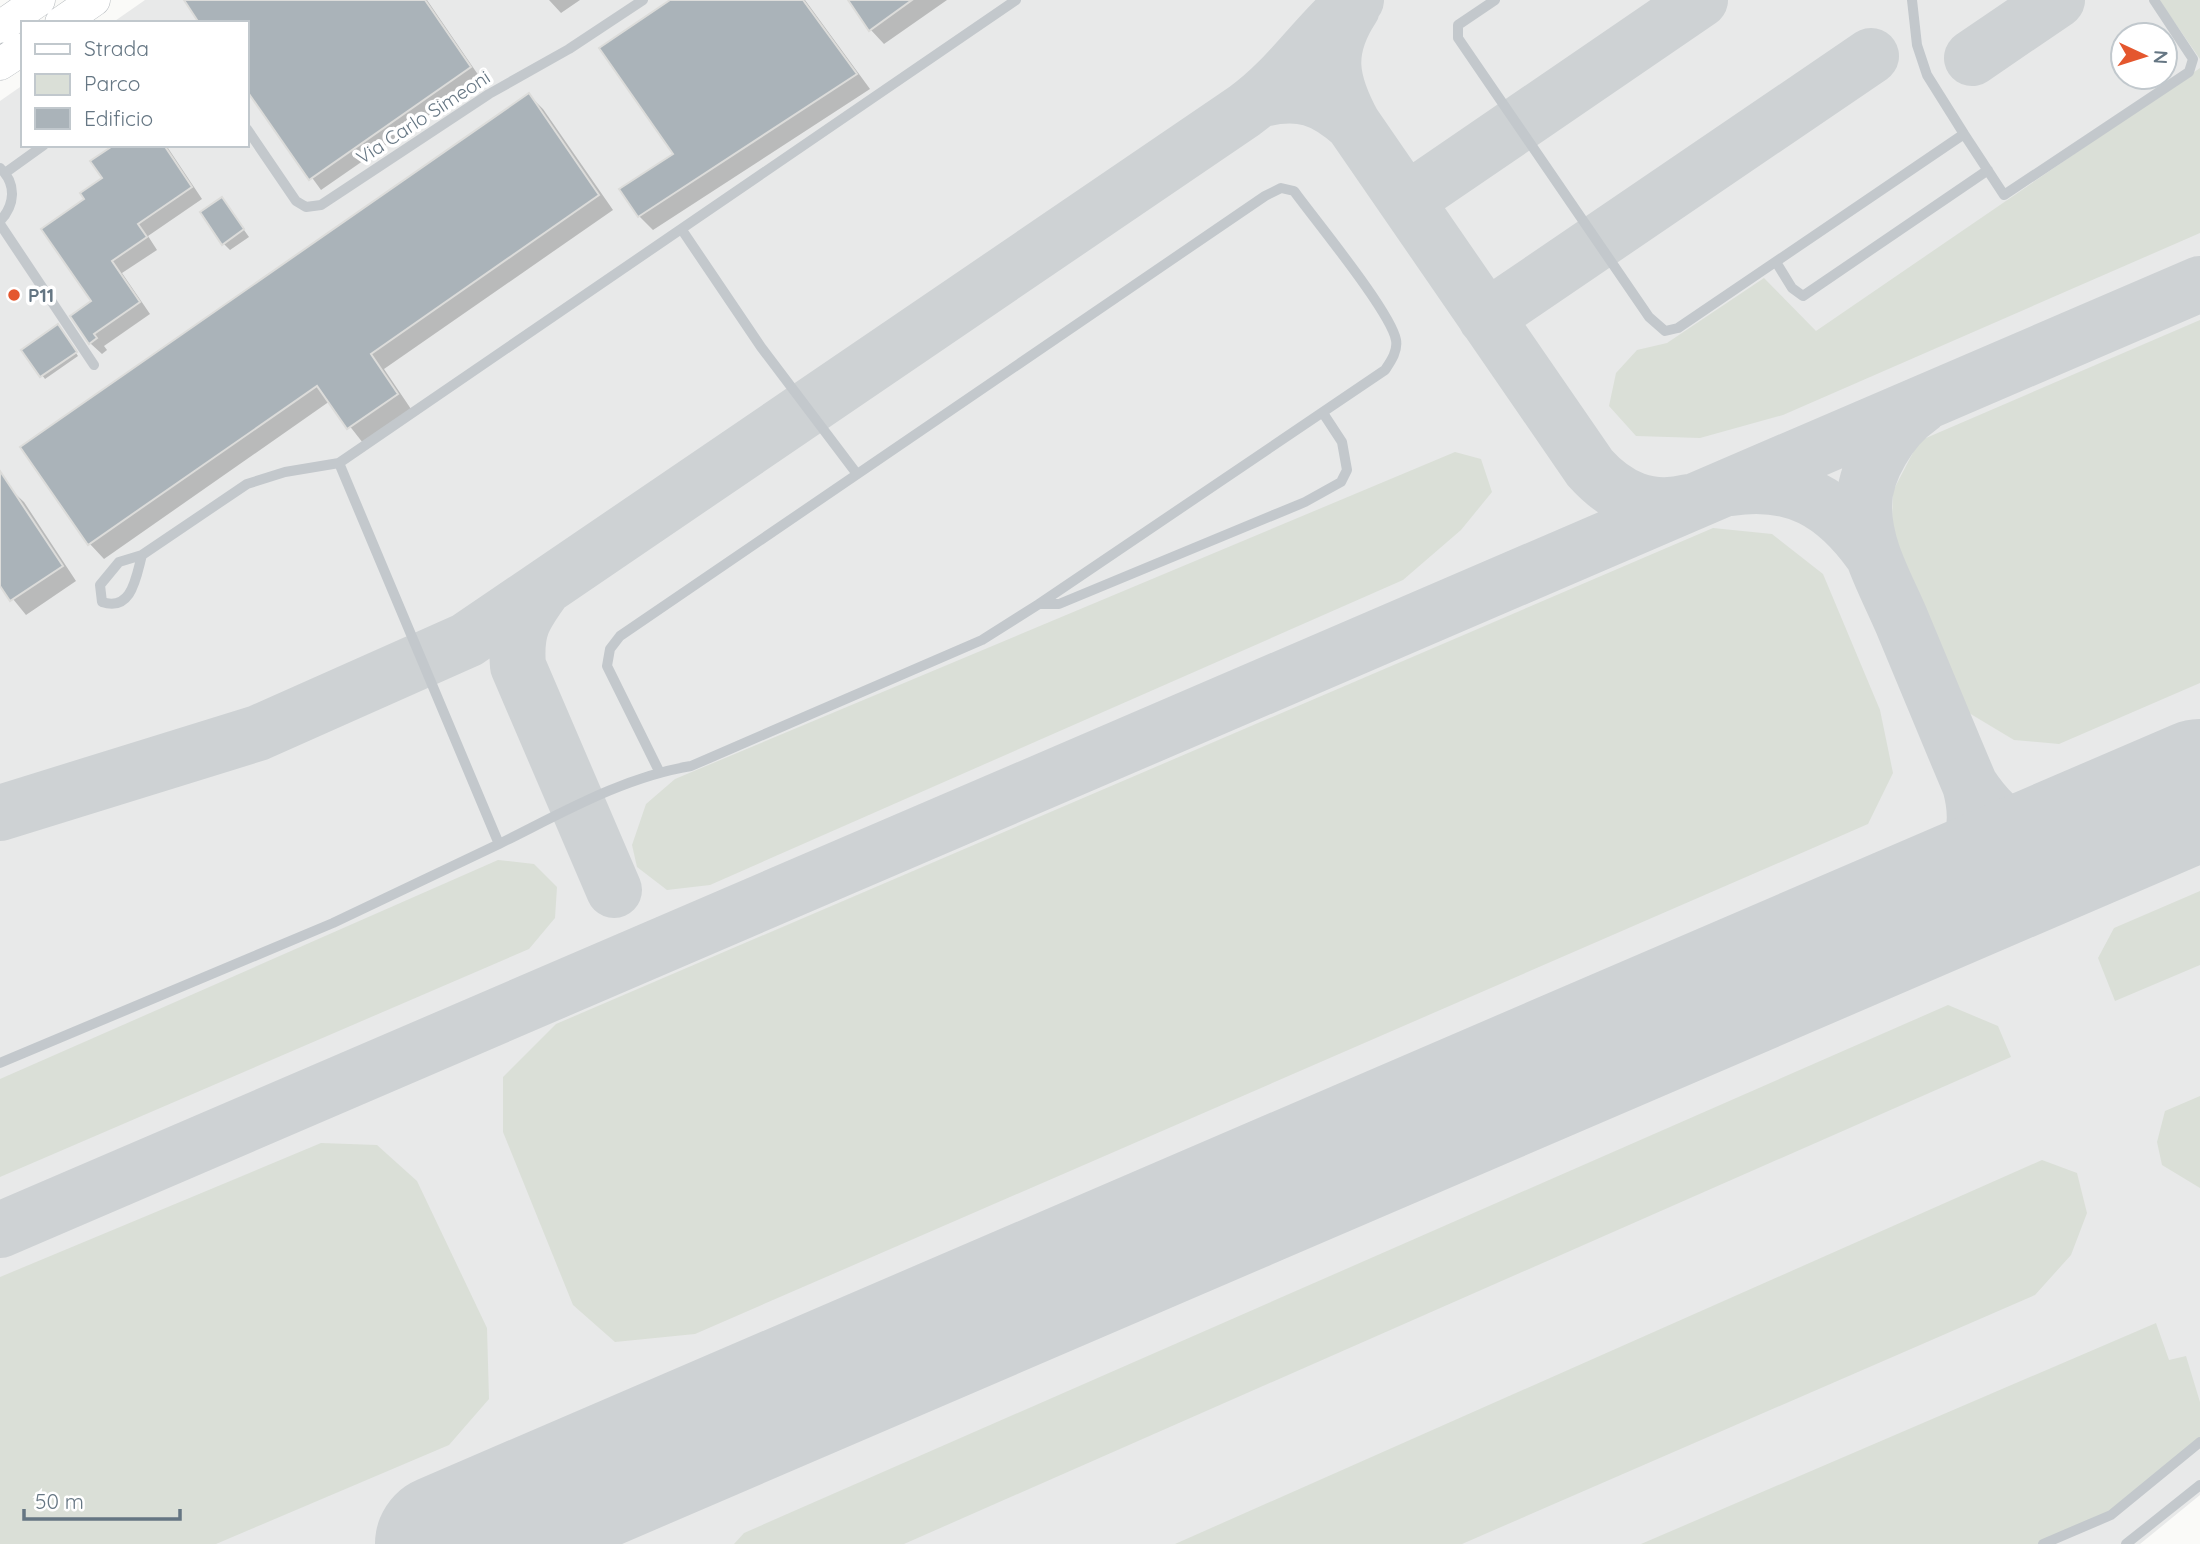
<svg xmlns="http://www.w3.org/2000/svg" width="2200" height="1544" font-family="Quicksand,sans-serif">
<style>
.built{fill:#e8e9e9;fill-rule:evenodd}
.green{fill:#dadfd7}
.shadow{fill:#0003}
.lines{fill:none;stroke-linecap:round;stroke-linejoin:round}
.taxiway{stroke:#ced2d4;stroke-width:56}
.runway{stroke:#ced2d4;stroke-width:140}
.building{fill:#aab3b9;stroke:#dcdcda;stroke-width:2}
.primary-casing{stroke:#b5babe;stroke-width:33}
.lane{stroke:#c3c8cc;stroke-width:10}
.primary{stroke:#fff;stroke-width:32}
.poi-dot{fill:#e4572e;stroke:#fff;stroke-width:2.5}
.labels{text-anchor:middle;stroke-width:7;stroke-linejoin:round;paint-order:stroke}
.street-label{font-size:19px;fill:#657683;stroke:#fff}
.poi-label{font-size:19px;font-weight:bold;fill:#657683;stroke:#fff;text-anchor:start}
</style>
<rect width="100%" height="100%" fill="#fafaf8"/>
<path class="built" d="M145,0h2055v1495l-60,49h-2140v-1443l23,-16v60h224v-122h-135zM2123,35h42v42h-42z"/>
<path class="green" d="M2159,0h41v59z
M2200,68v165l-417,182 -83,23 -64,-2 -27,-30 7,-33 21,-23 30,-7 97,-65 52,53z
M2200,320v363l-141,61 -45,-4 -45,-27 -78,-162 2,-60 26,-50z
M1455,452l26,7 11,33 -31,38 -58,50 -693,305 -43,5 -30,-23 -5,-22 14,-41 29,-25z
M1713,528l59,6 51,40 57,136 13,63 -25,51 -1173,510 -80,8 -42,-37 -70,-173v-55l53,-53z
M498,860l36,4 23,23 -2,31 -26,31 -529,228v-98z
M2200,891v74l-85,36 -17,-43 16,-30z
M1948,1005l50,21 13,31 -1107,487h-170l10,-11z
M2200,1096v92l-38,-23 -5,-23 8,-31z
M321,1143l56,2 40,36 70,147 2,71 -40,46 -233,99h-216v-267z
M2042,1160l35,13 10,40 -16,42 -36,40 -573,249h-287z
M2156,1323l13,37 17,-4 14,46v40l-89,73 -68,29h-402z"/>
<path class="shadow" d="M186,0h241l54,79 -160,111 -74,-102v-65z
M549,0h31l-19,13z
M673,0h132l65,89 -217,141 -14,-14 36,-62z
M850,0h97l-63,44 -14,-15z
M529,95l14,14 70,101 -229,159 27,40 -48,34 -33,-42 -226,158 -14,-15 -67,-96z
M117,145h49l36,54 -54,37 9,14 -35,23 28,41 -46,32 3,4 -5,4 -12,-11 3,-42 -6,-101 17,-22z
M222,199l27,38 -19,13 -7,-7z
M60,329l18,27 -33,23 -21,-29z
M9,488l15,14 52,79 -50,34 -26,-32v-89z"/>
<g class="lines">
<path class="taxiway" d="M1972,58l85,-58
M1262,99c39,-9 62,-1 91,25 -23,-43 -29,-73 -1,-116
M1353,124l237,344c27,30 59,44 99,34
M1406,201l294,-201
M1486,318l385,-262
M1920,407c-29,20 -56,63 -56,99 0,43 22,78 38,116 23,55 45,109 68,163 35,53 65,59 125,49
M1730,488c64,-10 105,15 141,65
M544,588c-21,29 -29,41 -26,78l96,224
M0,813l258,-80 209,-93 777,-529c46,-33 71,-76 112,-111
M1916,911c45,-31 70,-70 54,-126
M0,1230l2200,-946"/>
<path class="runway" d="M445,1544l1755,-755"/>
</g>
<path class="building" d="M184,0h241l46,67 -162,113 -62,-89v-68h-48z
M670,0h133l54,74 -219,143 -19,-28 54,-35 -74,-106z
M848,0h64l-43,31z
M529,93l70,102 -228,159 27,40 -51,35 -30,-43 -229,159 -68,-98z
M114,145h50l28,42 -54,37 9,13 -35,24 28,41 -46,32 3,4 -8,6 -19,-28 21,-15 -50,-72 43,-30 -4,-6 22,-15 -12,-17z
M222,197l22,32 -22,16 -22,-33z
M58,324l19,28 -37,25 -19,-27z
M0,471l63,95 -53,35 -10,-15z"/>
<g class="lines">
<defs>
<path id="primary" d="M61,23l33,-23
M0,27l39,-27
M0,64l23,-15"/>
</defs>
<use href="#primary" class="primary-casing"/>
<path class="lane" d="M1495,0l-37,25v13l191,279 16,14 13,-3 286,-194 40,61 185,-123 4,-13 -39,-59
M1912,0l5,45 10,30 37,59
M247,129l49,72 10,6 15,-2 168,-111 80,-45 74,-49
M0,168c17,16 15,37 0,53
M5,173l39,-28
M0,224l94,141
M682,230l79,117 96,127
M1776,262l16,26 11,8 185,-126
M142,555c-6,22 -10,57 -40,47l-2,-17 19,-23 23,-7 105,-71 38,-12 54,-9 677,-463
M659,771l-52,-105 3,-17 10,-13 645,-440 16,-8 13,3c21,29 97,121 102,149 2,11 -5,21 -11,30l-346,234
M499,844c61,-30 124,-67 192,-78l291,-126 57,-36h20l246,-102 36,-20 6,-12 -5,-28 -19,-29
M0,1063l333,-140 166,-79 -160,-381
M2043,1544l68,-29 89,-73
M2126,1544l74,-59"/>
<use href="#primary" class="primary"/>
</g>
<circle class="poi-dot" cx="14" cy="295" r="7"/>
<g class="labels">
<g class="street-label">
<text transform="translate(423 117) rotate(-33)" y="7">Via Carlo Simeoni</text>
</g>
<g class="poi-label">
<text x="28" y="302">P11</text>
</g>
</g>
<rect x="21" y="21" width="228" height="126" fill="#ffffff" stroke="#c1c8cd" stroke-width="2"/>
<rect x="35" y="44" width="35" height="10" fill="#ffffff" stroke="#c1c8cd" stroke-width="2"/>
<text x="84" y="56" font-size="21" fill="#657683">Strada</text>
<rect x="35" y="74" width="35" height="21" fill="#dadfd7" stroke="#c1c8cd" stroke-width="2"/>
<text x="84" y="91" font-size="21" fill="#657683">Parco</text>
<rect x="35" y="108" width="35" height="21" fill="#aab3b9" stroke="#c1c8cd" stroke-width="2"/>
<text x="84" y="126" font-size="21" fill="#657683">Edificio</text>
<g transform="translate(2144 56) rotate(94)"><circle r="33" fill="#ffffff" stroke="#c1c8cd" stroke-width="2"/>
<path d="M0-5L12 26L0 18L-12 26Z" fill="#e4572e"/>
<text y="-10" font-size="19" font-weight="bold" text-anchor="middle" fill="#657683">N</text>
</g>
<path d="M24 1509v10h156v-10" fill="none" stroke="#657683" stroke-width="3.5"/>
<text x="35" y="1509" font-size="21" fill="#657683" stroke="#ffffff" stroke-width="5" paint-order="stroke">50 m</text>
</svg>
